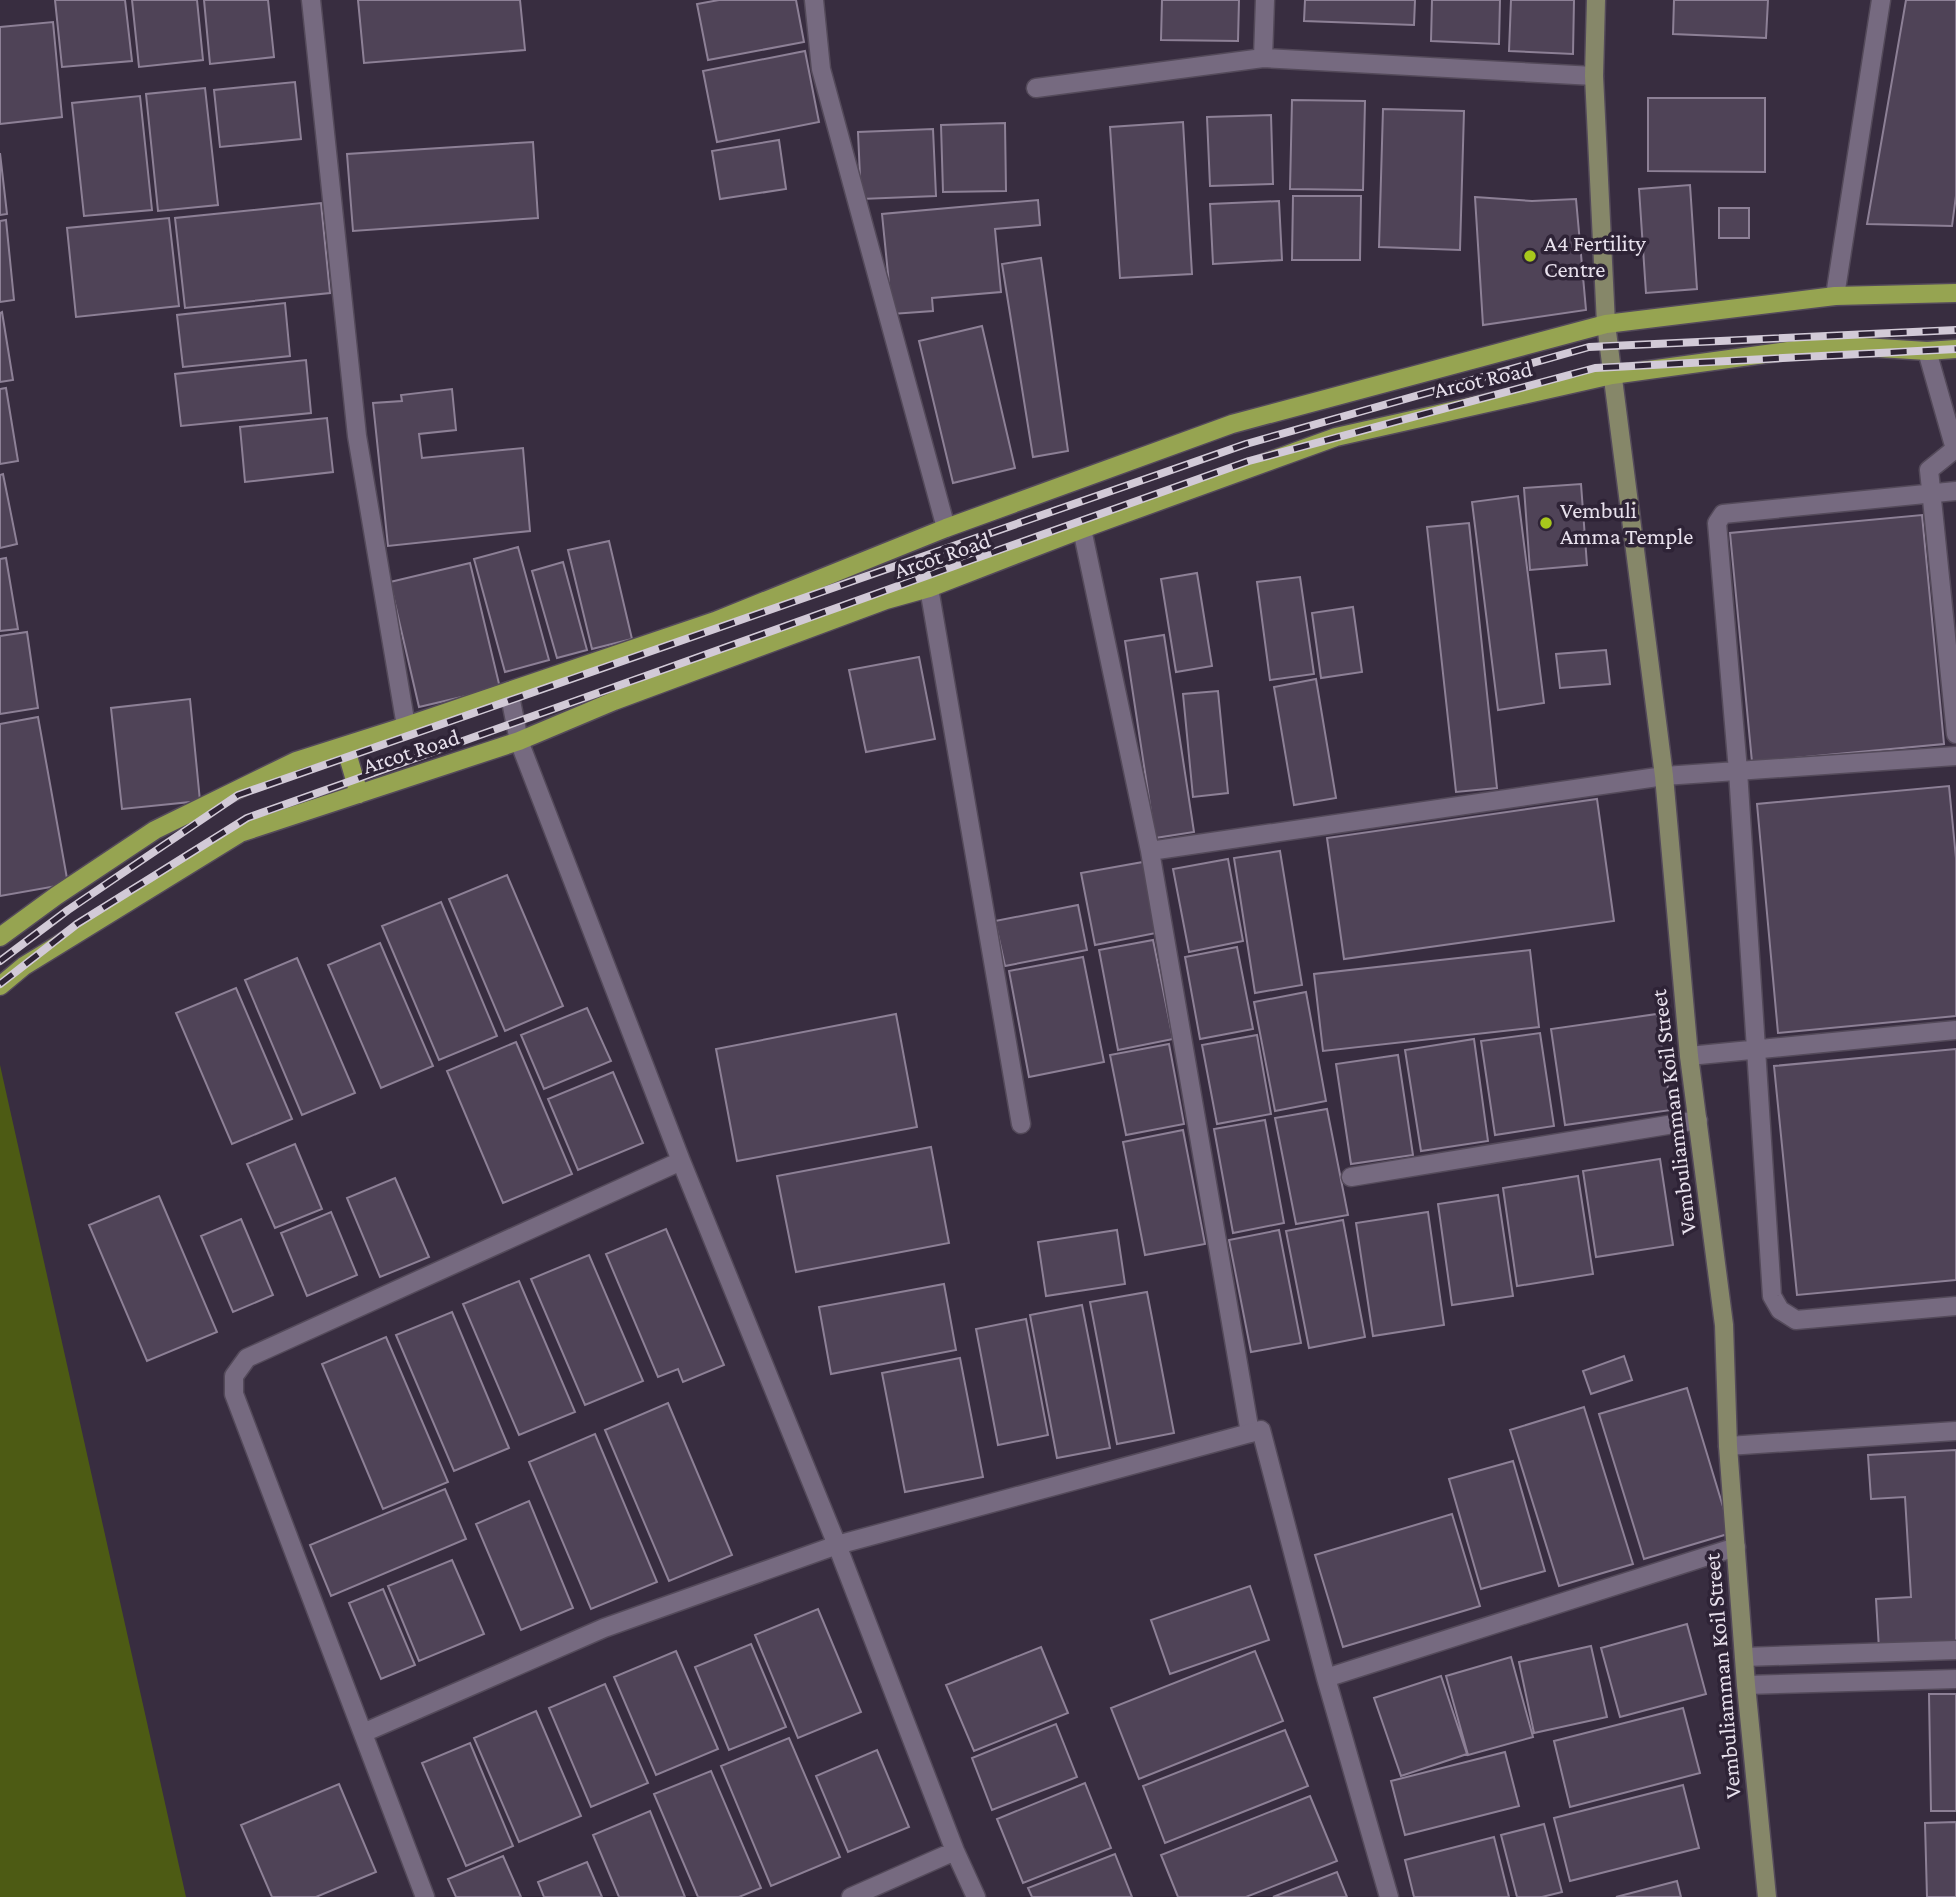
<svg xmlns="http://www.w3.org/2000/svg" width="1956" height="1897" font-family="'Crimson Pro',serif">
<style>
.green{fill:#4d5b14}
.building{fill:#4f4357;stroke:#8d8096;stroke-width:2}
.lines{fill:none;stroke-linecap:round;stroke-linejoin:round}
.lane-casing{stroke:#544a5a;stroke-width:21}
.street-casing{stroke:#544a5a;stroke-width:21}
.secondary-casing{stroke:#544a5a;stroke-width:21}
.primary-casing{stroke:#544a5a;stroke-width:21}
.lane{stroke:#766a80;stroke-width:18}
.street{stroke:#766a80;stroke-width:18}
.secondary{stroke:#868769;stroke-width:18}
.primary{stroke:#96a451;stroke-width:18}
.rail-casing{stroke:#d2cad7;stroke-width:8}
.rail{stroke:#2e2336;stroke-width:5;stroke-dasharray:16;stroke-linecap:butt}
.poi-dot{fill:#a8c71c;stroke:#2e2336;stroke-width:2.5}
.labels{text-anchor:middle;stroke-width:7;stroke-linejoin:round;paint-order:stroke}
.poi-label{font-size:23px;fill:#e8e1ed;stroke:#2e2336;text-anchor:start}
.street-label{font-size:23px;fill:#e8e1ed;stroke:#2e2336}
</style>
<rect width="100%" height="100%" fill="#382d40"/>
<path class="green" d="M0,1065l186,832h-186z"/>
<path class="building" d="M55,0h70l7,61 -70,6z
M132,0h65l6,60 -64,7z
M204,0h64l6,57 -64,7z
M358,0h162l5,50 -161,13z
M719,0h77l8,42 -96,18 -11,-56z
M1162,0h77l-1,41 -77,-1z
M1305,0h110l-1,25 -110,-4z
M1432,0h68l-1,44 -68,-3z
M1511,0h63l-1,54 -64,-3z
M1674,0h94l-2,38 -93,-4z
M1906,0h50v196l-4,30 -85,-2z
M53,22l9,95 -62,7v-97z
M805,51l14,71 -102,20 -14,-71z
M295,82l6,57 -81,8 -6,-57z
M205,88l13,117 -60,6 -12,-117z
M140,96l12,114 -68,6 -12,-113z
M1648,98h117v74l-117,-1z
M1292,100l73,1 -2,89 -73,-1z
M1383,109l81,2 -4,139 -81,-3z
M1271,115l2,69 -63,2 -3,-69z
M1183,122l9,152 -72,4 -10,-151z
M1005,123l1,68 -63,1 -2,-67z
M933,129l3,67 -75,3 -3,-67z
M779,140l7,49 -66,10 -8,-48z
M533,142l5,76 -185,13 -6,-77z
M0,153l7,61 -7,1z
M1690,185l7,104 -51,4 -7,-104z
M1293,196h68l-1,64h-68z
M1475,197l57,4 44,-2 10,111 -103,15z
M1038,200l2,25 -45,4 6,63 -69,6 1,13 -41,3 -10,-100z
M1279,201l3,59 -69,4 -3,-60z
M321,203l9,90 -145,15 -10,-90z
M1719,208h30v30h-30z
M169,218l10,88 -103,11 -9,-89z
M6,220l8,80 -14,2v-81z
M1041,258l27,193 -35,6 -31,-193z
M285,303l5,53 -107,11 -6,-52z
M2,312l11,68 -13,2v-69z
M982,326l33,142 -62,15 -34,-142z
M306,360l5,53 -130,13 -6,-52z
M6,388l12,73 -18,3v-75z
M452,389l4,41 -37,4 3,24 101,-10 7,83 -142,15 -15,-143 29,-2 -1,-6z
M327,418l6,54 -88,10 -5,-55z
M3,474l14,70 -17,4v-73z
M1581,484l6,81 -57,5 -6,-82z
M1518,496l26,207 -46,7 -26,-208z
M1922,515l22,229 -192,18 -22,-229z
M1469,523l28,265 -41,4 -29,-265z
M609,541l23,98 -40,10 -24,-99z
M518,547l31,113 -44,12 -31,-113z
M6,558l12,71 -18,2v-72z
M563,562l24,88 -30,8 -25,-87z
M470,563l30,125 -81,19 -29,-125z
M1197,573l15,93 -36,6 -15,-93z
M1300,577l14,97 -44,6 -13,-98z
M1353,607l9,65 -41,6 -9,-65z
M27,632l11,76 -38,6v-78z
M1164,635l30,197 -39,6 -30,-197z
M1606,650l4,34 -50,4 -4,-34z
M919,657l16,82 -69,13 -17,-82z
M1316,679l20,119 -42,7 -20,-118z
M1218,691l10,102 -35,4 -10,-103z
M190,699l10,102 -78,8 -11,-101z
M38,717l30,167 -68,12v-172z
M1949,786l7,72v158l-178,17 -21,-229z
M1597,799l17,122 -270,38 -17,-121z
M1280,851l22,134 -47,8 -21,-135z
M1228,859l15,82 -54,11 -16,-83z
M1143,862l13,71 -61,12 -14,-72z
M507,875l56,131 -58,25 -56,-132z
M441,902l56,134 -58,24 -57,-134z
M1078,905l9,45 -82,16 -10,-45z
M1153,940l20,99 -55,11 -19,-100z
M380,943l53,123 -52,22 -53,-123z
M1237,947l16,82 -53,10 -15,-82z
M1530,950l9,77 -216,24 -9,-77z
M1083,957l21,105 -75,15 -20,-106z
M297,958l58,135 -53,22 -57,-135z
M236,988l56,131 -60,25 -56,-131z
M1306,992l20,109 -51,10 -21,-109z
M587,1008l24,53 -67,28 -23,-54z
M896,1014l21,113 -180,34 -21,-112z
M1657,1014l14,96 -106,15 -14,-96z
M1540,1033l14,93 -59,9 -14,-94z
M1257,1035l14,79 -54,10 -15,-79z
M1474,1039l14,102 -67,10 -16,-101z
M516,1042l56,132 -69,29 -56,-132z
M1169,1044l15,80 -58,11 -16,-80z
M1956,1049v231l-159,15 -23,-229z
M1398,1055l15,100 -62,9 -15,-100z
M613,1072l30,71 -65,27 -30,-71z
M1327,1109l21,106 -52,9 -21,-106z
M1265,1120l19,103 -51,10 -19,-104z
M1183,1130l22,114 -60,11 -22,-113z
M295,1144l27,65 -47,19 -28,-64z
M931,1147l18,96 -153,29 -19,-96z
M1660,1159l13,86 -77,12 -13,-86z
M1578,1176l15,98 -76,12 -14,-98z
M395,1178l34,79 -49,20 -33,-79z
M1498,1195l15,101 -61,9 -14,-101z
M159,1196l58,136 -70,29 -58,-136z
M331,1212l26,63 -50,21 -26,-63z
M1428,1212l16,113 -71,11 -17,-113z
M241,1219l32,76 -40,17 -32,-76z
M1343,1220l22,117 -56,11 -23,-117z
M666,1229l58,136 -41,17 -5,-13 -20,8 -52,-123z
M1117,1230l8,54 -79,12 -8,-54z
M1279,1230l22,113 -50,9 -22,-112z
M589,1255l54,126 -58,24 -54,-126z
M519,1281l56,131 -56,23 -56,-131z
M944,1284l12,66 -125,24 -12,-67z
M1147,1292l27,141 -57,11 -27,-142z
M1082,1305l28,143 -53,10 -27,-143z
M452,1312l57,136 -55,23 -58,-136z
M1026,1319l22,116 -50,10 -22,-116z
M386,1337l62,145 -65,27 -61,-145z
M1624,1356l8,24 -41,14 -8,-23z
M960,1358l23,119 -78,15 -23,-119z
M1687,1388l44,145 -87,26 -45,-145z
M668,1403l64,152 -63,26 -64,-151z
M1584,1407l49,157 -74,22 -49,-156z
M595,1434l62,148 -66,27 -62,-147z
M1956,1450v194l-77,5 -3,-50 35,-2 -6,-100 -34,2 -3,-44z
M1513,1461l32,110 -64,18 -32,-110z
M445,1489l21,50 -135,57 -21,-51z
M529,1501l44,107 -52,22 -45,-106z
M1452,1514l28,92 -137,41 -28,-92z
M452,1560l32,74 -65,27 -31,-75z
M1250,1586l19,54 -99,34 -19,-54z
M383,1589l32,76 -34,14 -32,-76z
M818,1609l43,103 -63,26 -43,-103z
M1687,1624l19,70 -86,23 -19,-69z
M751,1644l35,83 -57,23 -34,-83z
M1591,1646l16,71 -73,16 -15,-71z
M1041,1647l27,66 -94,38 -28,-66z
M676,1651l42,98 -62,26 -42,-98z
M1255,1651l28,70 -144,58 -28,-71z
M1511,1657l22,80 -65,18 -22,-79z
M1441,1676l26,78 -66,22 -27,-78z
M605,1684l43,99 -57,24 -42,-99z
M1929,1694h27v117h-25z
M1683,1708l17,65 -130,34 -16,-66z
M536,1711l45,105 -62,26 -45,-104z
M1056,1724l21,53 -85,33 -20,-52z
M1285,1730l23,56 -143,57 -22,-57z
M789,1738l51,119 -69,29 -50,-120z
M470,1743l43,103 -47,20 -44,-103z
M877,1750l32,77 -61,25 -32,-76z
M1505,1752l14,54 -114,29 -14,-54z
M711,1771l50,117 -22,9h-41l-44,-103z
M1085,1783l26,65 -88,35 -26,-64z
M339,1784l37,88 -60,25h-44l-31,-72z
M1683,1785l16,63 -129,33 -16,-63z
M1310,1796l27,65 -91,36h-68l-17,-42z
M650,1811l35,86h-66l-26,-62z
M1956,1822v75h-29l-2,-74z
M1544,1824l18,68 -20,5h-25l-16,-62z
M1494,1837l15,60h-95l-9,-37z
M1115,1854l17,43h-100l-4,-9z
M503,1856l18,41h-65l-8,-18z
M587,1862l15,35h-58l-6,-15z
M1337,1872l10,25h-74z
M1677,1881l4,16h-65z"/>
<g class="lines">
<defs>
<path id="lane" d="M1082,529l68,322 100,582
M1150,851l514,-75"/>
<path id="street" d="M311,0l46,436 49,290
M814,0l7,69 125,459
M1263,58l2,-58
M1036,88l227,-30 331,18
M1835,296l46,-296
M1927,351l28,98 -26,21 27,264
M1956,491l-233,23 -6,9 21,248 34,525 8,14 16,10 160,-14
M929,588l92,536
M509,691l10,50 162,420 156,384 118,306 21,46
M1664,776l292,-20
M1689,1056l267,-26
M1351,1177l347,-57
M1728,1446l228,-15
M1744,1657l212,-7
M1326,1678l410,-131
M1746,1685l210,-6
M363,1733l241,-105 233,-83 424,-115 65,248 63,219
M425,1897l-191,-503v-18l13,-18 434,-197
M851,1897l104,-46"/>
<path id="secondary" d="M1596,0l-2,76 12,248 58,452 25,280 35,269 4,121 18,239 21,212"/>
<path id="primary" d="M345,746l14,48
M0,937l56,-41 99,-66 141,-69 110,-35 309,-105 231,-93 286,-104 374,-100 229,-28 121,-3
M0,986l24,-20 216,-133 279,-92 95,-40 272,-101 43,-12 153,-59 254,-92 276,-62 219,-30 96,6 29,-2"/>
</defs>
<use href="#lane" class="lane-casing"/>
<use href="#street" class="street-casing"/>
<use href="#secondary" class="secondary-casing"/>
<use href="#primary" class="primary-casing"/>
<use href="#lane" class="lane"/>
<use href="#street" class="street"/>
<use href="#secondary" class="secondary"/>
<use href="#primary" class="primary"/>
<defs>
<path id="rail" d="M0,961l68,-51 170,-115 1008,-351 343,-97 367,-17
M0,984l77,-60 170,-106 1002,-357 346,-93 361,-19"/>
</defs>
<use href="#rail" class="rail-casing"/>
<use href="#rail" class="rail"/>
</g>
<g class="poi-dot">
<circle cx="1530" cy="256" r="7"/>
<circle cx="1546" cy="523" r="7"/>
</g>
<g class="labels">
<g class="poi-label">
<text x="1544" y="251">A4 Fertility<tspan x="1544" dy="26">Centre</tspan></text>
<text x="1560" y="518">Vembuli<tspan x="1560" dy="26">Amma Temple</tspan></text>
</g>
<g class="street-label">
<text transform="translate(1483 379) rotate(-13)" y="8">Arcot Road</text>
<text transform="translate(942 555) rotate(-19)" y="8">Arcot Road</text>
<text transform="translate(411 751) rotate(-18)" y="8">Arcot Road</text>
<text transform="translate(1673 1112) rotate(-97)" y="8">Vembuliamman Koil Street</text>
<text transform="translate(1722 1676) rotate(-95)" y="8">Vembuliamman Koil Street</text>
</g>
</g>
</svg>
